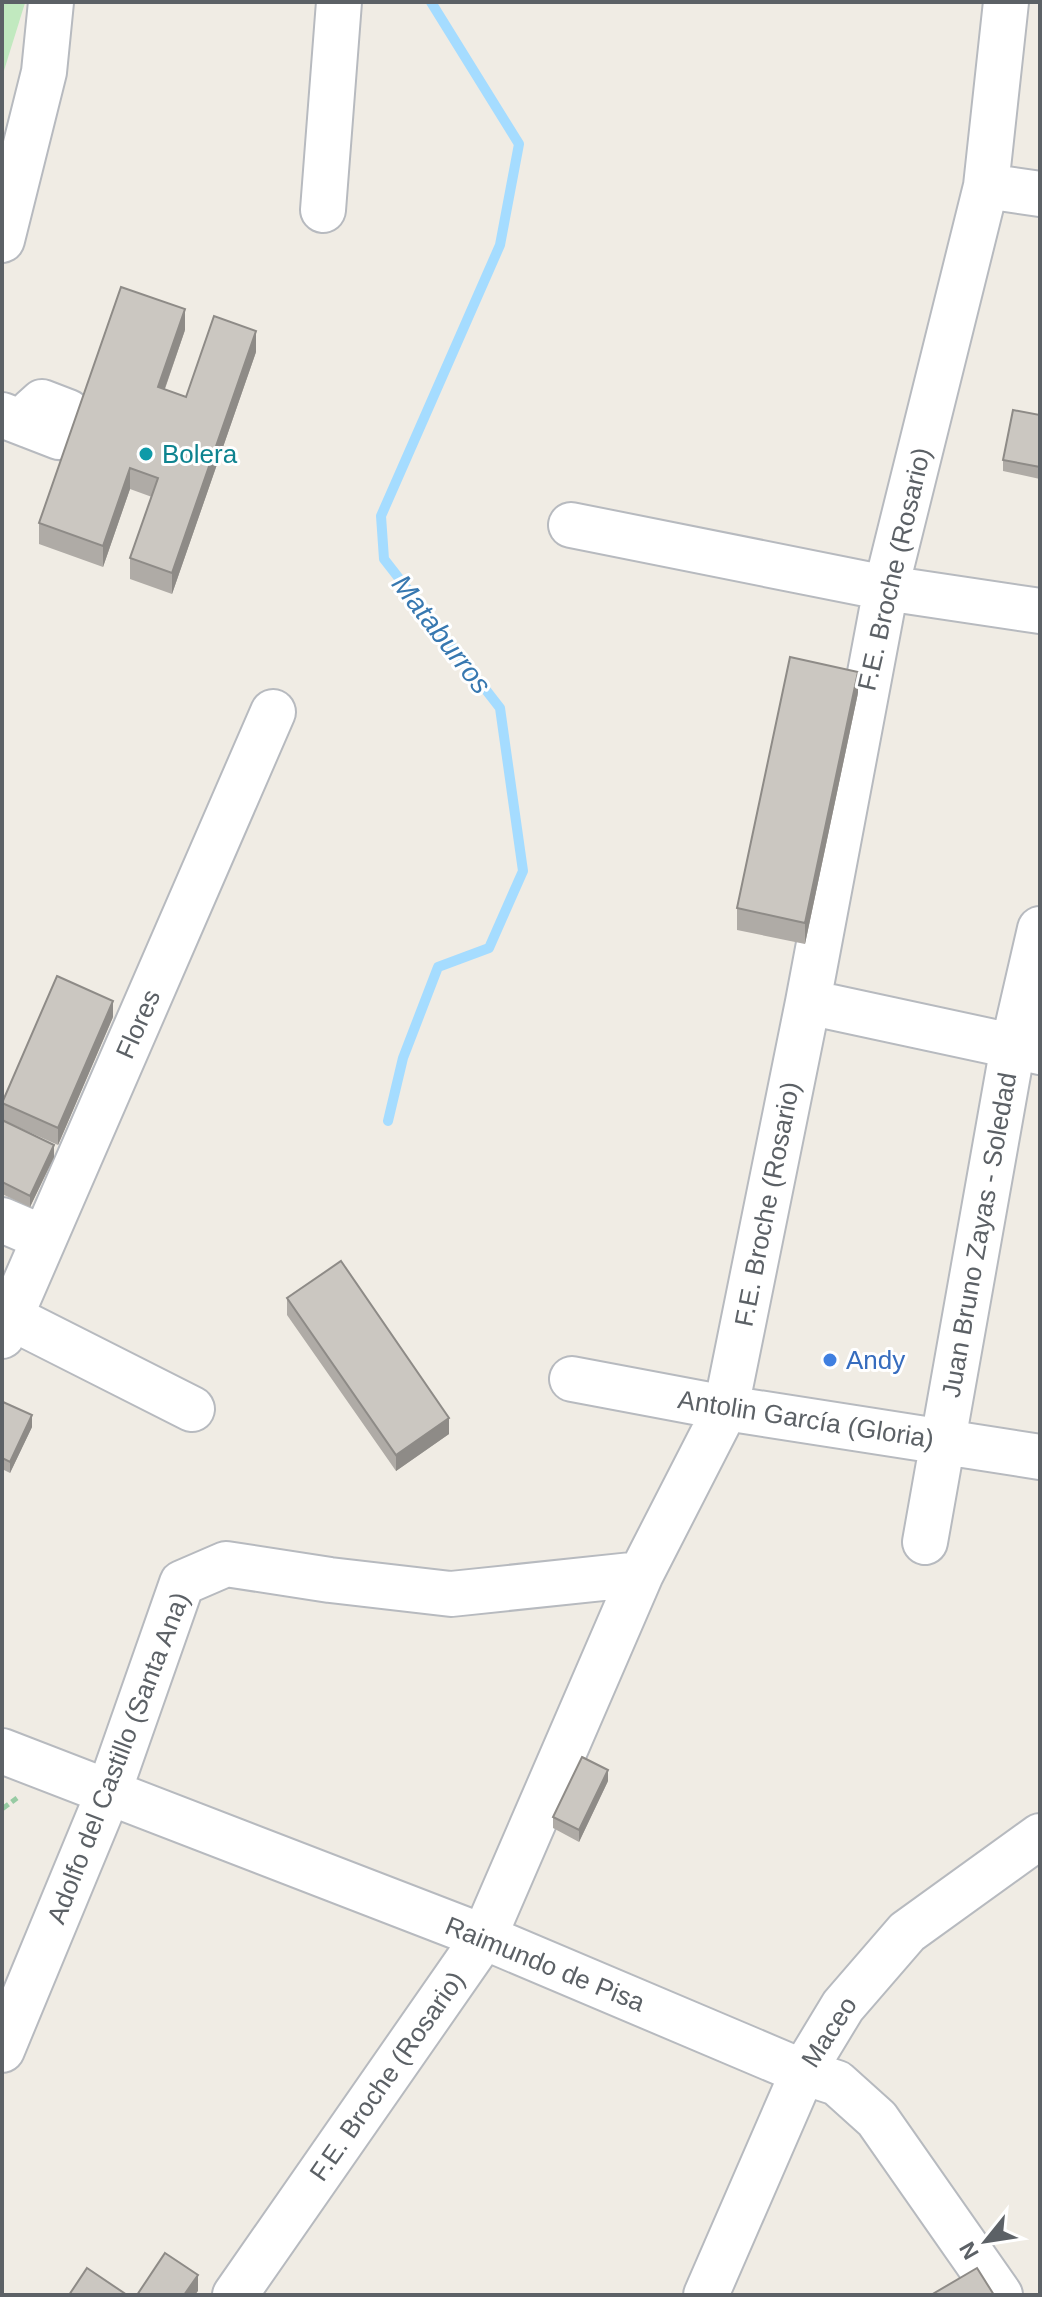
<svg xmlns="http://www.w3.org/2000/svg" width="1042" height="2297" font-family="Helvetica,sans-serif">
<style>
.green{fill:#c1e9bf}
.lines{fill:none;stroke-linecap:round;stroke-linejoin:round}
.stream{stroke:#a5dcff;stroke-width:10}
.minor-casing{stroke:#b7babf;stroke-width:48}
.path{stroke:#97cba3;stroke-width:5;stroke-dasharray:8 4;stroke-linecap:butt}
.minor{stroke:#fff;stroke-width:44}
.wall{fill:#afaba6}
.shaded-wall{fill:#8e8b87}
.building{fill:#cbc7c1;stroke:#8e8b87;stroke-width:2}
.culture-dot{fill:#0f9aa8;stroke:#fff;stroke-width:3}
.shop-dot{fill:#3f7fe0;stroke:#fff;stroke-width:3}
.labels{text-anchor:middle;stroke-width:6;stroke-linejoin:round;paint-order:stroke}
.culture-label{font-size:26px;fill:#0d838f;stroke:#fff;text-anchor:start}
.street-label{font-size:26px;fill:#5c6166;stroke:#fff}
.shop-label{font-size:26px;fill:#366cbe;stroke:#fff;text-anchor:start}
.water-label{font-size:28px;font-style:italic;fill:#3778b0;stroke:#fff}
</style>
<rect width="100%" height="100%" fill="#f0ece4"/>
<path class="green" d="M2,2l23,1 -23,74z"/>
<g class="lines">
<path class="stream" d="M388,1121l15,-63 35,-91 51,-19 34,-77 -23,-163 -116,-149 -3,-43 119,-271 19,-101 -88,-142"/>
<defs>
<path id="minor" d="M986,186l54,8
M323,210l16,-208
M2,240l42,-168 7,-70
M2,415l57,22 10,-6 4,-10 -5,-9 -26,-10 -10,9 -4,14
M571,525l315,63 154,23
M808,1002l232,50
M2,1220l42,18
M10,1317l182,92
M2,1336l271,-624
M572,1379l154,29 314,49
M925,1542l88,-496 27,-117
M2,1751l482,186 319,135 34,11 40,36 123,176
M2,2050l106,-256 74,-211 44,-19 104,16 121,14 190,-20
M235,2295l249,-358 157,-363 85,-166 82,-406 78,-414 100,-402 20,-184
M706,2295l97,-223 40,-66 64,-74 133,-96"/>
</defs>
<use href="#minor" class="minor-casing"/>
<path class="path" d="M2,1809l15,-11"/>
<use href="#minor" class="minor"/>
</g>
<path class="wall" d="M185,330l-20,59 21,8 70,-45 -84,242 -42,-15v-21l22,-61 -22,-8 -27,78 -64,-23v-21z
M1040,415v64l-37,-8v-11z
M858,693l-53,251 -68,-14v-22z
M113,1017l-55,128 -56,-25v-17z
M2,1120l52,37 -24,50 -28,-13z
M287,1298l162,136 -53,37 -109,-156z
M2,1405l30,22 -22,46 -8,-4z
M608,1781l-29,61 -26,-14v-11z"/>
<path class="shaded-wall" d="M185,309v21l-27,78v-21z
M256,331v21l-84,242v-21z
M130,468v21l-27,78v-21z
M858,672v21l-53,251v-21z
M4,934v17l-2,4v-17z
M113,1001v16l-55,128v-17z
M54,1145v12l-24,50v-11z
M32,1415v12l-22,46v-11z
M449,1418v16l-53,37v-16z
M608,1770v11l-29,61v-12z
M198,2275v16l-3,4h-11z"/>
<path class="building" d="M121,287l64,22 -27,78 28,10 28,-81 42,15 -84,242 -42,-15 28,-80 -28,-10 -27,78 -64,-23z
M1013,410l27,5v52l-37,-7z
M790,657l68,15 -53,251 -68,-15z
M57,976l56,25 -55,127 -56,-25z
M2,1120l52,25 -24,51 -28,-14z
M341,1261l108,157 -53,37 -109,-157z
M3,1402l29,13 -22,47 -8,-4v-53z
M582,1757l26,13 -29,60 -26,-13z
M165,2253l33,22 -14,20h-47z
M87,2268l40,27h-58z
M977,2268l17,27h-63z"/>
<circle class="culture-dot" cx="146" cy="454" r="8"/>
<circle class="shop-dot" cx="830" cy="1360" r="8"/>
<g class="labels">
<g class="culture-label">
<text x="162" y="463">Bolera</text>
</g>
<g class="street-label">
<text transform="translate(894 569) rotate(-77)" y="9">F.E. Broche (Rosario)</text>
<text transform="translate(138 1024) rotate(-66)" y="9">Flores</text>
<text transform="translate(767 1204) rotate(-79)" y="9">F.E. Broche (Rosario)</text>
<text transform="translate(979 1235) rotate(-80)" y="9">Juan Bruno Zayas - Soledad</text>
<text transform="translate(806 1419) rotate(9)" y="9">Antolin García (Gloria)</text>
<text transform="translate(118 1758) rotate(-69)" y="9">Adolfo del Castillo (Santa Ana)</text>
<text transform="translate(545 1964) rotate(22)" y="9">Raimundo de Pisa</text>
<text transform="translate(829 2032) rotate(-57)" y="9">Maceo</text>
<text transform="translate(387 2076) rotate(-55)" y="9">F.E. Broche (Rosario)</text>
</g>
<g class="shop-label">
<text x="846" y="1369">Andy</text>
</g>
<g class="water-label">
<text transform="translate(442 634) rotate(52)" y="10">Mataburros</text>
</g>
</g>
<rect width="1042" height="2297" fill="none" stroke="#5c6166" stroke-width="8"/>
<g transform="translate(986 2241) rotate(240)" stroke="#ffffff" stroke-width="6" paint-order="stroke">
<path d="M0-6L14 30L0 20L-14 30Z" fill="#5c6166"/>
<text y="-12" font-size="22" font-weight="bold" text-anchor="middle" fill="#5c6166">N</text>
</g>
</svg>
